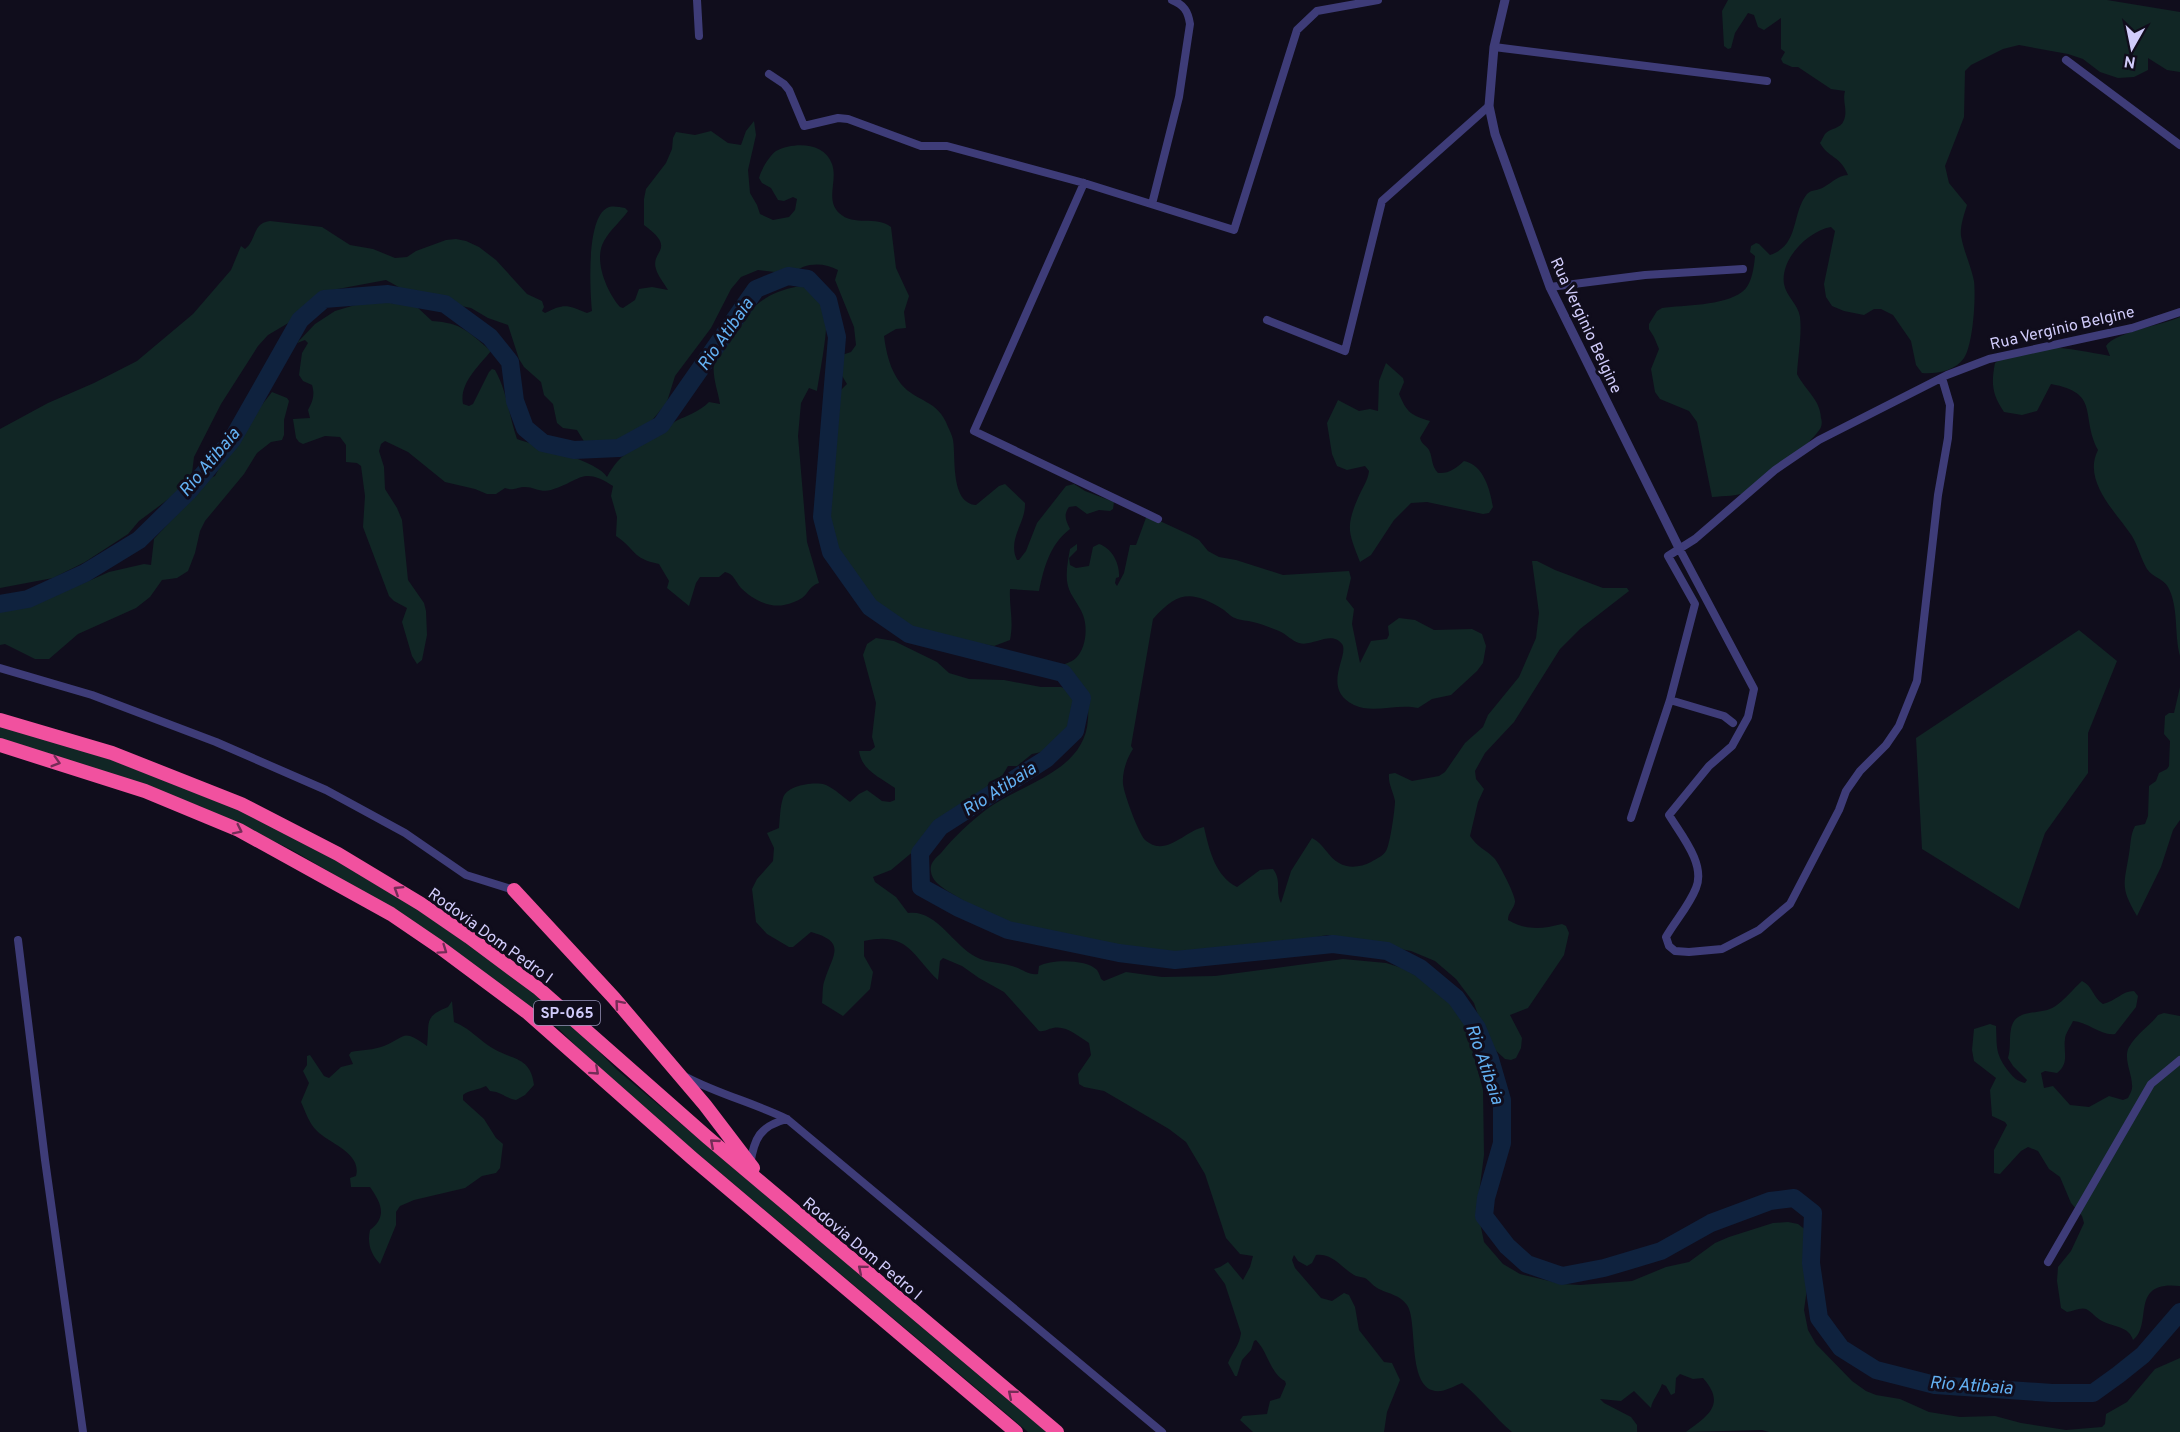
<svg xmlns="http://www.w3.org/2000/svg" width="2180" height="1432" font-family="Overpass,sans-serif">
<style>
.green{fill:#112625}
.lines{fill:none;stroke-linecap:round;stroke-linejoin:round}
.river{stroke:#0f223e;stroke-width:18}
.minor{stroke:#3e3c78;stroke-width:8}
.tertiary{stroke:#3e3c78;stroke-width:9}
.motorway{stroke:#f1519f;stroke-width:14}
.oneway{stroke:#752c57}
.labels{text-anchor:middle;stroke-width:6;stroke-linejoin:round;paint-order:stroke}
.shield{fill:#100d1c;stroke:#9793b8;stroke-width:1.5}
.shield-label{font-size:15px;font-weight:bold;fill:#d1ccfb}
.street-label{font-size:16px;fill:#d1ccfb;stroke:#100d1c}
.water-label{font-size:18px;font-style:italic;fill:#63b1f3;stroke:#100d1c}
</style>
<rect width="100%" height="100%" fill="#100d1c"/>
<path class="green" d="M1728,0h379l73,12v60l-13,-2 -19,-12v12l-14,7 -16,1 -18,-6 -17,-13 -15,-5 -49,-9 -16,4 -32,16 -6,6 -1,46 -19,49 4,17 18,22c-3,10 -7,21 -6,31 3,16 10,30 13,45 2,17 -1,64 -10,77 -9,13 -27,16 -42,15l-6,-8 -5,-24 -18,-26 -12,-6h-7l-10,6 -20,-4 -12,-5 -6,-9 -2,-13 11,-53 -4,-4c-23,4 -51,32 -47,57 2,12 14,20 16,33 2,18 -2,39 -3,57 8,16 23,25 24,44 1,3 1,6 0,9 -4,11 -61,61 -72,65 -12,4 -24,4 -37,5l-15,-75 -8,-11 -29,-12 -5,-7 -4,-23 8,-20 -5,-12 -5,-8v-5l8,-13 5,-3c22,-3 61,-2 80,-16 10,-7 12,-25 13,-36l-5,-4 1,-6 5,-3 3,1 11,11c30,-10 21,-41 37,-61 5,-5 11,-3 17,-7 9,-5 13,-11 24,-12 -8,-20 -20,-17 -28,-32 2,-3 3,-6 5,-9 5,-6 16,-5 19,-14 4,-10 -2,-19 1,-29l-14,-2 -33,-22h-6l-9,-4 -2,-4 4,-7 -4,-3v-31l-17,12 -6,-3 -4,-12 -6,-2 -13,20 -4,15 -3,1 -4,-3 -2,-35z
M754,121l2,14 -8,35 2,23 7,12 3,9 13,6 16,-3 6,-7 2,-11 -4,-2 -9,4 -6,-1 -7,-12 -9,-5 -3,-5c2,-8 10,-22 17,-27 18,-9 48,-9 56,13 6,17 -7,35 7,49 15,14 37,2 52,14l5,41 13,28 -5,16 2,16 -10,1 -12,7c2,16 6,34 17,48 16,19 37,15 47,43 2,4 4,8 5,13 3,17 -3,63 23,65l23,-19 6,-2 20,19c1,20 -18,36 -8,57h2l7,-9 11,-28 29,-37 8,-2 11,7 29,11 -1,7 -3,2 -11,-1 -12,4 -11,-8 -7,1c-6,8 -3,14 1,22 -20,15 -26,38 -31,62l-29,-2c-1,19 4,31 0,51l-16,6 -69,-12 -27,-16 -14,-6 -24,-20 -9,-3 -8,-11 -3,-10 -6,-10 -12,-67 4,-49 -1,-33 3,-6 19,-19c-6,-10 -12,-18 -5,-29l9,-3 5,-7 -2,-18 -19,-47 3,-10c-14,-8 -34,-8 -46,4l-34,-4 -17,7 -10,12 -20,39 -36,48 -9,29c-7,5 -9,11 -16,17 -15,14 -45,26 -65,21l-8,-13 -14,-2 -6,-5 -4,-19 -9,-9 -3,-13 -17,-15 -5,-8 -11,-34 -20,-7 -17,-10 -54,-11 -31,-17 -59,11 -31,24 -6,7 -22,13 -10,11 -37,58 -27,53 -2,16 -14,19 -39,29 -11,13 -43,28 -32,16 -53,10v-159l48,-26 46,-20 43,-22 56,-47 38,-44 10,-24 4,3c12,-9 7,-26 25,-28l52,6 28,18 23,4 22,9 12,-1 9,-6 30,-11 10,-1 10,2 13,6 17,13 31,34 15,7 2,6 -2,4 3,2c20,-10 22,-8 42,0l5,-2c-2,-20 -6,-92 15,-103 5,-3 12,-1 18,0l3,3c-7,10 -18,19 -24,30 -11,19 3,51 16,66l3,1 12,-8 4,-11 13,-2 16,3c-4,-7 -10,-14 -12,-21 -6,-19 22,-19 -12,-44v-26l2,-10 20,-26 6,-14 1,-11 3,-6 19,3 16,-4 17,12 13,2 5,-14z
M801,286c14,4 22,19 25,33 2,12 -7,58 -9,72l-8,-3 -8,15 -3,33 9,106 12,41c-10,3 -10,10 -17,15 -4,3 -13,6 -18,7 -15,3 -32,-6 -43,-17 -6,-7 -7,-14 -16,-16l-6,5h-19l-4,6 -7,23 -22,-18 2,-7 -10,-17c-28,-6 -22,-14 -43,-28l1,-19 -6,-21 2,-10c-31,-20 -32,-5 -62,4 -11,3 -18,-4 -28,-3 -8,1 -10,4 -18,1l-9,6h-9l-12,-5 -30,-7 -37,-30 -23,-11 -4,3 -2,7 5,16 1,22 12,19 5,12 6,60 16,23 2,8 1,24 -5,25 -5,4 -5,-8 -10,-34 5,-14 -13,-7 -5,-5 -26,-69 2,-31 -4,-30 -4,-3 -11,-1v-17l-6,-8 -15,-1 -22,8 -4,-2 -3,-4 -3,-19 17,-1 -2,-8c5,-9 7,-15 4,-25l-9,-4 -4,-6 3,-22 6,-10 -3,-3 -8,3 18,-19 20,-13 37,-11 45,7 15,14c31,2 36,11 59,30 -12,15 -32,32 -28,53l6,2 4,-2 16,-32 3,-3 3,1c12,21 14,46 22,69 20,7 81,22 90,38 14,-25 23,-25 46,-39 8,-5 15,-12 23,-17 12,-6 23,-9 33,-19l11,2c-2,-13 -8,-27 -6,-41 3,-22 33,-53 52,-65 11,-7 23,-10 35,-12z
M2180,317v339c-6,-22 -1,-49 -12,-69 -5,-9 -15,-9 -21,-18 -6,-10 -9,-23 -15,-33 -16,-24 -50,-55 -34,-86 -18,-34 3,-57 -47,-66l-14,27 -15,4 -18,-3c-12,-18 -13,-28 -9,-49 34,-25 77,-14 115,-7l-4,-10c9,-14 57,-21 74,-29z
M1386,363l17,15 1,4 -5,12c8,19 12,21 31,27l-10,17c2,7 6,7 9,12 4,8 2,16 9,23 11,1 18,-5 26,-12 20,4 26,29 29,46l-4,6 -6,1 -56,-12 -16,1 -17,17 -23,35 -11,7c-11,-29 -15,-34 -2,-64 4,-10 10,-17 11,-27l-4,-5 -18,4 -10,-4 -5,-12 -5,-31 11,-23 21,11 11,-2 8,2 1,-30z
M272,392l15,6 2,3 -5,19v15l-2,5 -11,2 -14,11 -13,21 -39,47 -5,10 -5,22 -7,18 -11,7 -15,2 -12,17 -14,11 -58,26 -29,25h-14l-30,-15 -5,1v-34l27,-4 28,-15 29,-9 25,-11 35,-8 7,1 3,-26 56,-61 5,-2 34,-65 4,2 4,-2z
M1147,515l43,20 9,5 9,11 11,6 17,3 47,15 66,-4 2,7 -5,21 8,10 -2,15 8,39 11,-22 16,-2 2,-4 -1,-9 11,-8 16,2 19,10 38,-1 10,5 4,12 -3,17 -6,8 -26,24 -19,4 -14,9c-20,-5 -45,6 -64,-3 -34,-17 -4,-50 -12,-61 -11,-14 -29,3 -43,-1 -7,-2 -13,-9 -20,-12 -8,-3 -17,-7 -26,-9 -6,-2 -12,-1 -18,-4 -4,-1 -7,-5 -11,-8 -32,-20 -46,-19 -71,9l-22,127 2,3c-6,9 -11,23 -10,35 1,10 15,48 22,56 2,2 9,6 12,6 17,2 31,-16 47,-19 5,22 11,49 33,60l23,-17 13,-1c9,12 2,21 8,34l10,-32 21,-33c12,6 16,19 27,25 10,6 22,4 32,-1 5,-3 12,-6 15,-11 4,-6 9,-42 9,-50 -2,-10 -7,-17 -6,-27l6,-1 17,8 27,-5 6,-4 20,-29 18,-16 5,-12 31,-38 17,-39 3,-25 -7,-52h5l18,9 48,18h24l2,3 -49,38 -20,20 -46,73 -29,31 -10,18 1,8 8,10 -6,13 -8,34c8,12 17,14 25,23 4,5 21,37 20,43 -1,7 -7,10 -7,18 19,11 34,9 54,4l4,2 3,7 -5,22 -36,53 -18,7 12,23 -1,10 -5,10 -5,2 -6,-1 -12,-11 -9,-15 -10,-30 -18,-24 -21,-18 -24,-10 -84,-16 -106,21 -96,-1 -133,-25c-12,-8 -15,-16 -25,-26 -10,-10 -34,-17 -36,-32 -2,-9 5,-14 10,-19 13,-16 30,-32 46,-44 35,-26 98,-37 101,-90 2,-30 -10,-37 -34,-52 7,-2 17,-4 22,-9 10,-10 12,-30 7,-43 -4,-11 -12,-18 -15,-29 -3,-12 0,-25 2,-37l7,-5v6l-8,8 1,7 6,3 13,-2 4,-19 6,-3c13,4 21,20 20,33l-3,1 -1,5 2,3 7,-13 6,-28h6z
M2079,630l38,31 -29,72v40l-43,60 -26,76 -97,-60 -6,-111z
M876,638l18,3 43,21 12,11 20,6 35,1 37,7h20l8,3 5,8 1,23 -5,12 -14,16 -24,5 -15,12h-9l-6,10 -13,6 -4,10 -6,8 -27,16 -19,9 -18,25 -24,20 -18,7 2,5 21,15 12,16c28,-4 44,31 68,44 11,6 24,5 36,9 9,2 17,10 26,8l1,-8c12,-7 48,-7 58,4 1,1 4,8 4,9l3,2 22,-9 36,5 53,-1 128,-17 43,4 16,5 18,10 30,23 11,13 4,9 18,67 1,65 -7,53 7,34 19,22 17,10 42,10 18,1 52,-4 34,-14 23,-5 26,-19 14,-6 44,-14 15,-1 10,2 9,7 4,10 -1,26 -6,43 4,20 8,14 36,37 14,10 10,4 24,4 29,13 31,5 35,-1 26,7 45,7 36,-3 3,-3 1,-10 21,-12 28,-33 25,-11v74h-411l-7,-2 -76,2c21,-16 41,-27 17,-54l-10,1 -13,-5 -4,4 -1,15 -4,2 -5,-9 -4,-2c-3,9 -10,16 -11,24l-17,-17 -13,10 -21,-2 4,4 27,14 6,8v7h-125c-18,-15 -31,-34 -50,-49 -6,2 -14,7 -21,8 -36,4 -22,-69 -34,-86 -7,-10 -18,-11 -28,-16 -5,-2 -9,-8 -14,-11 -3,-1 -6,-1 -9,-2 -13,-6 -23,-24 -40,-21l-4,8 -5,3 -9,-5 -4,-6 -2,5 3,8 26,30 11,3 12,-8 5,2 6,12 4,23 25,32 8,1 8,17 -13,32 -3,20h-131l-13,-12 3,-4 24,-2 3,-13 10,-3 6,-14 -1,-3c-15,-8 -17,-29 -29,-41l-2,1 -3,9 -9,10 -5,16h-2l-7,-13c4,-10 12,-19 13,-30l-16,-49 -11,-15 6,-2 8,-5 15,18 7,-13 3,-11 -13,-2 -14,-16 -21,-64 -19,-32 -17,-13 -65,-38 -20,-4 -5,-3 -1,-10 13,-19 -2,-12c-11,-7 -23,-18 -36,-15 -6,1 -8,4 -14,3l-35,-39 -25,-14 -17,-12 -19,-8 -3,3 -2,19c-26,-25 -30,-49 -74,-39v15l9,16 -3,17 -27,27 -21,-13c1,-8 0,-17 3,-24 8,-25 22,-37 -14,-47l-18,15h-4l-22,-13 -11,-12 -4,-33 5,-10 16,-18 1,-13 -7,-15 12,-5c1,-10 1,-21 4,-30 4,-13 32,-17 43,-13 9,4 17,12 24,17l9,-8 8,-4 15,11 8,1 5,-2v-12c-15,-11 -33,-17 -36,-37h11l5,-4 -3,-10 4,-34 -13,-48 4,-11z
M2180,687v133l-7,10 -12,37 -24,49c-17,-29 -13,-31 -8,-62 2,-11 1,-18 6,-28l10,-2 3,-8 1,-30 7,-5 3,-8 8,-4 2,-3 1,-25 -6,-7 1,-18 4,-3h5z
M0,725l112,35 142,56 53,27 112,67 100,70 46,37 51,52 431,363h-19l-420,-354 -49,-49 -119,-89 -49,-32 -99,-58 -92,-44 -200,-68z
M2082,981c11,5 11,17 21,23 13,-3 19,-13 31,-13l4,5 -2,11 -21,27c-14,2 -27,-12 -42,-13 -2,5 -8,13 -8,18 -2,12 5,24 -8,34l-12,-2 -4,2 3,15 9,-2 17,19 19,2 20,-11 14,4 5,-2c2,-4 5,-9 4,-13 0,-12 -9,-27 -3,-38 8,-14 21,-21 29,-32l6,-2 16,3v270c-52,-6 -26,38 -47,54 -4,-14 -20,-13 -31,-19 -6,-3 -10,-9 -16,-12 -5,-2 -13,2 -19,3l-6,-4 -4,-27 1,-14 13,-16 13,-28 -2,-7 -11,-13 -11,-26 -11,-8 -11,-18 -10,-4 -7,4 -21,23 -6,-1v-23l13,-25 -2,-3 -13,-6 -2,-26 6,-12 -22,-17 -2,-11 2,-21 16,-5 6,2c1,22 -1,28 13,46 5,6 8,9 16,11l2,-3 -14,-14 -5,-8c3,-10 1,-19 3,-29 4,-22 29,-13 43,-22 10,-6 19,-18 28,-26z
M452,1001l2,21c19,8 24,18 40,27 19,11 37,8 40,36l-9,10 -9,5c-11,-2 -14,-8 -26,-9l-4,-5c-8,4 -17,4 -23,9v5l21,19 12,19 7,6 -3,24 -4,5 -14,3 -17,12 -51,12 -14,6 -4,6v13l-16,39c-9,-10 -13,-20 -10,-34 18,-14 11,-27 0,-43h-19l-1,-9 6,-2c6,-23 -26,-32 -39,-45 -8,-8 -11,-18 -16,-29l8,-19 -6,-12 4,-6v-9l3,-1 14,21 5,2 12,-11 12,-3 -4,-9 2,-3c10,-2 23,-2 33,-6 23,-9 17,-18 43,0 3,-24 -4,-29 21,-39z"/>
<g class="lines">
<path class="river" d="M0,604l28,-5 57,-26 54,-33 50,-49 43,-51 68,-120 24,-21 64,-5 57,10 45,33 20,25 5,39 10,27 18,15 31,7 45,-2 42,-23 95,-136 32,-13 20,3 20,21 9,37 -15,180 9,35 39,55 39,27 154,39 19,25 -7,33 -29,28 -106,68 -20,26 1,34 38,21 49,22 111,23 56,7 158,-16 54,7 33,17 36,30 21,30 13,31 12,41v43l-16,55 -2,18 23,30 20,18 35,12 42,-8 57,-17 50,-28 59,-22 24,-3 19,15 -2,50 8,55 22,30 35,22 59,15 117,8h41l25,-18 25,-20 37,-43"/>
<path class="minor" d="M697,0l2,36
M1494,47l273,34
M2066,60l114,85
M769,74l15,10 5,6 15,36 34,-8 10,1 73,27h26l137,37 150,47 63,-200 20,-19 61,-11
M1084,183l-110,248 184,88
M1152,204l27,-107 11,-73c-2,-13 -6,-19 -18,-24
M1550,287l95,-12 98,-6
M1267,320l78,31 37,-150 107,-95
M1679,548l75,141 -6,28 -16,29 -23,20 -40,49c12,20 37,49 27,73 -7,18 -21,33 -30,49l3,9 6,5 14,1 33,-3 37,-19 31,-26 49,-94 7,-19 14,-20 26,-26 13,-19 18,-45 21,-186 10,-57 2,-33 -8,-27
M0,668l92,27 124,47 110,48 79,43 61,42 48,15
M1670,700l54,16 9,7
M1631,818l39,-118 25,-96 -27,-48 27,-17 80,-69 44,-30 128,-65 42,-16 143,-31 48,-16
M18,940l27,220 38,272
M686,1077c32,17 68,26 101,42l375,313
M750,1165c4,-27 10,-39 37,-46
M2048,1262l103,-178 29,-24"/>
<path class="tertiary" d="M1505,0l-11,47 -5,59 6,28 55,153 129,261"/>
<path class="motorway" d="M0,720l112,33 129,51 97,50 83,50 48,33 70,52 168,148 350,295
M0,745l145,46 94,39 152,84 47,32 90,67 164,145 324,274
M514,890l100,108 91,107 48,63"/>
</g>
<defs><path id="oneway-chevron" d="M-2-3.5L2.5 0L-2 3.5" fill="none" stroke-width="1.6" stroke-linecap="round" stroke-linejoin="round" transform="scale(1.5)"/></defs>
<g class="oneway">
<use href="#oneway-chevron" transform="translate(56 762) rotate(17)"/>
<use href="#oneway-chevron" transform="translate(238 830) rotate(26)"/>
<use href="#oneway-chevron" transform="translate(398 890) rotate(-148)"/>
<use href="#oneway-chevron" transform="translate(443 950) rotate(35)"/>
<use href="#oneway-chevron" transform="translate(619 1004) rotate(-131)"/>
<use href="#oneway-chevron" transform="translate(595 1071) rotate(42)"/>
<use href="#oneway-chevron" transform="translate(714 1143) rotate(-139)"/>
<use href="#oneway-chevron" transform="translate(862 1269) rotate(-140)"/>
<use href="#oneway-chevron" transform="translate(1012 1394) rotate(-140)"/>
</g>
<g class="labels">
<rect class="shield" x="534" y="1001" width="66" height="24" rx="4.5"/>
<g class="shield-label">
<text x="567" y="1018">SP-065</text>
</g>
<g class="street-label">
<text transform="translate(1587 325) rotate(65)" y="6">Rua Verginio Belgine</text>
<text transform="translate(2062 327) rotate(-13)" y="6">Rua Verginio Belgine</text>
<text transform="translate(491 935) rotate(36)" y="6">Rodovia Dom Pedro I</text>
<text transform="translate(863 1248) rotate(40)" y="6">Rodovia Dom Pedro I</text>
</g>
<g class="water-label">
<text transform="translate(725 334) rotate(-55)" y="6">Rio Atibaia</text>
<text transform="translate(209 462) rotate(-50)" y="6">Rio Atibaia</text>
<text transform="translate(999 789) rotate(-33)" y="6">Rio Atibaia</text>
<text transform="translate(1485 1064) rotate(71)" y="6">Rio Atibaia</text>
<text transform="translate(1971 1385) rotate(4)" y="6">Rio Atibaia</text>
</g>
</g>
<g transform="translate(2132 48) rotate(189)" stroke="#100d1c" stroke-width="4.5" paint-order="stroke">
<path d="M0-4.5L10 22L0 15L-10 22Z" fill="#d1ccfb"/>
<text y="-9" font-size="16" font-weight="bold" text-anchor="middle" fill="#d1ccfb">N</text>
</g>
</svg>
